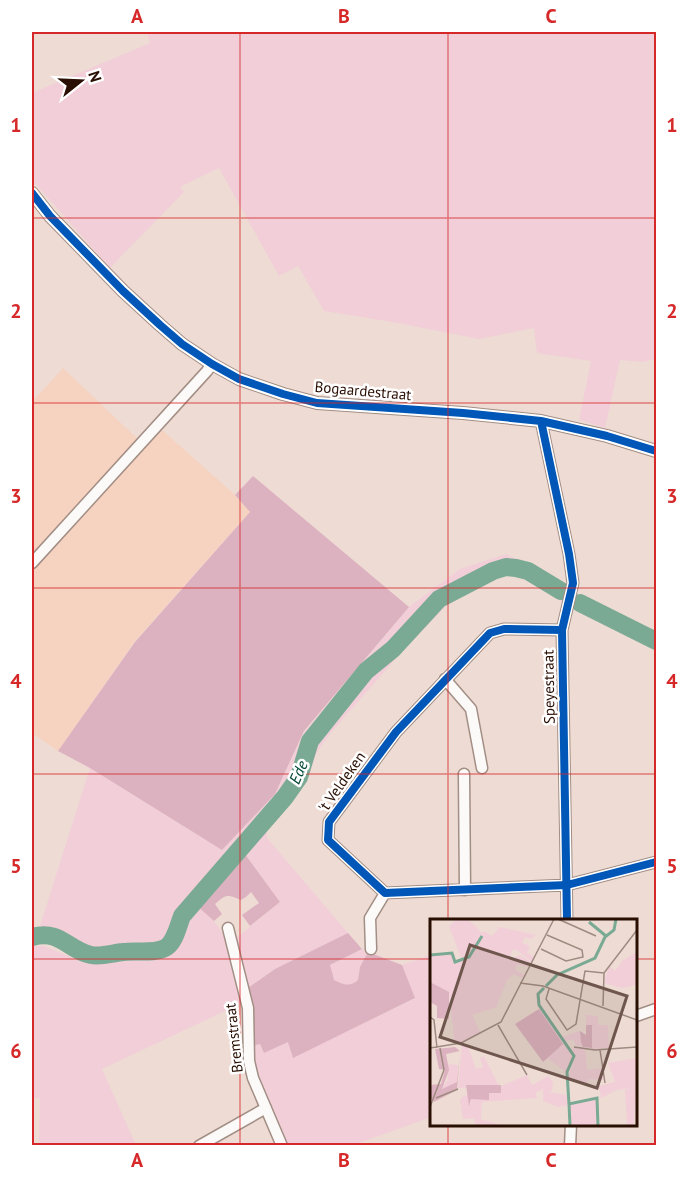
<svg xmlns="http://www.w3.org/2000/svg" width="688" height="1177" font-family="'PT Sans',sans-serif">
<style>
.built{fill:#f6d2c1}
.green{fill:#f1ced8}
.forest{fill:#ddb2c0}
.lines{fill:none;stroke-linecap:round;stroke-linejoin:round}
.river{stroke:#7aaa94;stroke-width:18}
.minor-casing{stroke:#a28e84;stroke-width:13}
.tertiary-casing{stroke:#a28e84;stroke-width:14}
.minor{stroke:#fcfaf9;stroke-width:10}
.tertiary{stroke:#fcfaf9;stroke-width:12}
.cycleway-casing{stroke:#fff;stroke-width:11}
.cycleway{stroke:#0057b8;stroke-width:8}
.grid{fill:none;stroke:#d62828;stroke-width:1.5;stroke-opacity:0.55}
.labels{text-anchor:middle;stroke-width:5;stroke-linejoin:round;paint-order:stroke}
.street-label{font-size:15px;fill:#290e02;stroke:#fff}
.water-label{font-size:16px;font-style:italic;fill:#024733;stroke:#fff}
.inset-river{fill:none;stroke:#7aaa94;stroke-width:3}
.inset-road{fill:none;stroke:#9f8a80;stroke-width:1.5}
.view{fill:#6e564c;fill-opacity:0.15;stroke:#6e564c;stroke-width:3}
.inset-edge{fill:none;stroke:#290e02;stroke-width:3}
.neatline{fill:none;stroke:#d62828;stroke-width:2}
.grid-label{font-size:20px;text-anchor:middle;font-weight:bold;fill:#d62828}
</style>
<rect width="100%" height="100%" fill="#eedcd4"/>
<path class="built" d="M63,368l81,77 16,-17 75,67 15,17 -115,129 -77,110 -26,-18v-331z"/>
<path class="green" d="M147,32h509v327l-13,3 -23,-2 -15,68 -26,-8 12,-59 -54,-8 -3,-25 -55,11 -81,-16 -74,-12 -26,-45 -19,10 -60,-108 -39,19 4,5 -74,76 -78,-88v-87l118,-50z
M506,554l60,32 -3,17 -52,-32 -64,34 -48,50 -70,80 -13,19 -8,26 -41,49v9l81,95 -73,36 -27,19 -13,-49 45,-37 -38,-52 -9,11 -7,-6 -32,38 -27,43 -6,7 -10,4h-29l-19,3h-14l-29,-17 -20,-7 50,-158 132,82 53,-56 29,-62 105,-125 51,-38z
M195,904l19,17 14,20 14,62 -140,66 34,76h-97l1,-47h-8v-152h12l36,15h20l57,-5 12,-4 7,-8 6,-17z
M362,949l6,3 -8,15 -2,13c-9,8 -15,4 -24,0l-5,-14z
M431,955l1,86 -5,2 4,13v61l-77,28h-68c-12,-29 -33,-68 -34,-99l8,-2 4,9 24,-11 6,15 120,-58 -12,-34z"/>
<path class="forest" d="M253,476l156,131 -105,124 -29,63 -53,56 -132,-82 -32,-17 77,-109 115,-130 -15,-17z
M242,850l38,52 -30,24 -8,-11 17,-12 -8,-11 -5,5 -5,3c-14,-6 -15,-6 -26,4l7,10 -8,7 -19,-17z
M348,933l14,16 -32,16 4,15c9,4 15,8 24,0l2,-13 8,-15 34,13 13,33 -122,60 -5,-16 -24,11 -4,-9 -8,2 -4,-58 27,-19z"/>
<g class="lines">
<path class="river" d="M580,603l76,38
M32,937c29,-8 35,13 59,18 10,2 22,-2 32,-3 13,-2 30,2 42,-4 10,-5 13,-22 17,-32l103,-119 14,-20 11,-36 56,-70 27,-22 46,-50 54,-28 13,-4 10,1 12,3 33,20"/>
<defs>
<path id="minor" d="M541,421l28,133 4,29 -11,47 5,290
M32,563l175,-192 5,-7
M562,630l-58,-1 -14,4 -94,99 -67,90 -1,18 57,53 182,-8 89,-23
M445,679l26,30 11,59
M464,774l1,116
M228,928l20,80 1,53 4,17 29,68
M371,949l-1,-31 15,-25
M636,1016l20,-7
M199,1146l67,-38
M570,1146l1,-22"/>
<path id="tertiary" d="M32,193l18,23 73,75 37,34 22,19 30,20 27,15 44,15 34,9 146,10 78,8 66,15 49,15"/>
</defs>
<use href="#minor" class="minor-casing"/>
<use href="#tertiary" class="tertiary-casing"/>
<use href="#minor" class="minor"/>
<use href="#tertiary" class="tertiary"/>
<defs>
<path id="cycleway" d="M32,193l18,23 73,75 37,34 22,19 30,20 27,15 44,15 34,9 146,10 78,8 66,15 49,15
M541,421l28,133 4,29 -11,47 5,290
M562,630l-58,-1 -14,4 -94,99 -67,90 -1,18 57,53 182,-8 89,-23"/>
</defs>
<use href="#cycleway" class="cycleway-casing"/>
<use href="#cycleway" class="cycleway"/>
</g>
<path class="grid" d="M240,32v1114M448,32v888M32,218h624M32,403h624M32,588h624M32,774h624M32,959h400M636,959h20M448,1124v22"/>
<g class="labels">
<g class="street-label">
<text transform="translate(363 391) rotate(5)" y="5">Bogaardestraat</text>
<text transform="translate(549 687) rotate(-91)" y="5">Speyestraat</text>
<text transform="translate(342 782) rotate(-55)" y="5">'t Veldeken</text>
<text transform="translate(234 1038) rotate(-96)" y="5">Bremstraat</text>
</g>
<g class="water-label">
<text transform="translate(298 772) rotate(-66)" y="6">Ede</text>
</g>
</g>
<g transform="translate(430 919)">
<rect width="207" height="207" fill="#eedcd4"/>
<path d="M27,0h11l14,14 2,-2 8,5 8,-9 36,8 -5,4 -6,-2 -3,6 8,3 -3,7 8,4 -3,5 -15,-12h-5l-3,11 11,-6 12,8 -3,4 -12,-3 -2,6 9,5 -3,3 -7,-4 -7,6 -11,27 -24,8 9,19 -26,10 -6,-52 -19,-10v-26l21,-3 4,8 7,-1 -13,-34zM207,33v33l-16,3 -17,-5 5,-17 6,5 8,-11zM113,68l-4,7 1,10 22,33 18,-6 3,16 -7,-1 -3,-7 -9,3 9,16 -7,14 -19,-14 16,-14 -24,-35 -3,-15zM156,96l12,1v9h10l1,23 -18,1 1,-24h-6zM37,125l9,25 7,-2 -3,-9 4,-2 15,30 -41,2 4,-43zM146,129h9l2,22 15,-2 2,12 -15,-1 -2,4 -19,-5 7,-20 -6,-8zM207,139l-3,68h-7l-2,-36 7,-2 -15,2 -16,8 -2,-12 16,-4 -7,-19zM17,145l11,1 -1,18 -15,6 6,-10zM97,156l5,10 16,-9 5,7 -1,8 -4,1 19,3 1,10 -10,2 -15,-6v-12l-8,4 2,5 -55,4 -1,17 22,7h-27l-2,-8 -11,1 -3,-19 4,-4 6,-1v11l1,-7zM166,180l2,27h-27l-2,-22z" fill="#f1ced8"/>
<path d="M0,63l19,10v27l-12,-1v-12l-7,-4zM109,90l24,35 -20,18 -28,-38zM156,106h6v23l-9,-1 -2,-5 -1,-11 6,4zM25,128l5,4 -14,3 3,16 -7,19 15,-7 3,-28 -3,36 -23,12 -4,-5v-12l11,-1 4,-14 -6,-1 -4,-20zM36,166h35v8h-12v7l-18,-1 -2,7z" fill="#ddb2c0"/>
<path class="inset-river" d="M159,3l17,14M0,36l22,-2 3,9 14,-5 13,-21M116,67l11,-11 38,-17 10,-21 9,-7 2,-11M114,69l-6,6 1,11 35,51 -7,16 2,32 28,-6 1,28M139,185l1,22"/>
<path class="inset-road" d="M128,0l38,17M111,30l25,12 17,-4 -1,-7 -35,-15M90,64l23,3 94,34M119,70l-3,10 21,31 9,-6 9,-53 19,2M173,87l1,-33 33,-43M0,98l4,3 3,28M68,106l29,50M144,128l21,3 42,-3M0,129l31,-5 40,-21 53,-103M170,131l5,33M6,179l22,-9M0,188l14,-37 -4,-22"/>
<path class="view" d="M40,26l157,51 -30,92 -157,-51z"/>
<rect width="207" height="207" class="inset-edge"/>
</g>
<rect width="688" height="1177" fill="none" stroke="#ffffff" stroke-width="66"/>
<g transform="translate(81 81) rotate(72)" stroke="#ffffff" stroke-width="4.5" paint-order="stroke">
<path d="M0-4.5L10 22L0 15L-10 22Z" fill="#290e02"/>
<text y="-9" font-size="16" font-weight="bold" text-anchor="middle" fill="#290e02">N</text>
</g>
<rect x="33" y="33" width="622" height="1111" class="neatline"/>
<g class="grid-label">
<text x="137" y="23">A</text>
<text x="344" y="23">B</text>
<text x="551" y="23">C</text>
<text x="16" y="132">1</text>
<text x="672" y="132">1</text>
<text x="16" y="318">2</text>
<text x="672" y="318">2</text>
<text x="16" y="503">3</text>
<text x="672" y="503">3</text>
<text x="16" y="688">4</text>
<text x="672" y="688">4</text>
<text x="16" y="873">5</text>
<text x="672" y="873">5</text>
<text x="16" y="1058">6</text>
<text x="672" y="1058">6</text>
<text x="137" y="1167">A</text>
<text x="344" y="1167">B</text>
<text x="551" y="1167">C</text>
</g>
</svg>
